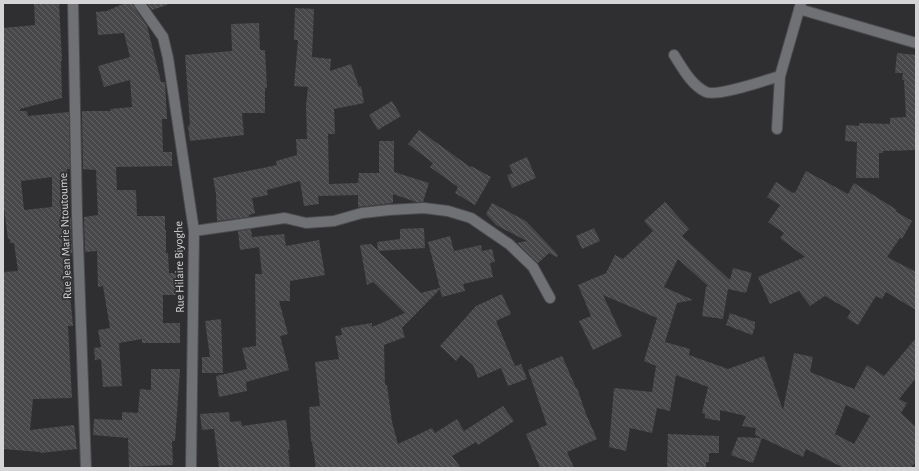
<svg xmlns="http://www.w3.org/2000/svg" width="919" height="471" font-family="'Alegreya Sans',sans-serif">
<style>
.building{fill:url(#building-back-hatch);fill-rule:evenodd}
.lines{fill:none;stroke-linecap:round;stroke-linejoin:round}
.street-casing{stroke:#4c4c4f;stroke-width:12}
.street{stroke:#707174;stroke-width:10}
.labels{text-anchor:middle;stroke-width:3.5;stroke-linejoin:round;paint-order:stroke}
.street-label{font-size:12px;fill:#d4d4d6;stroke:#2f2f32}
</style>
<defs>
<pattern id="building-back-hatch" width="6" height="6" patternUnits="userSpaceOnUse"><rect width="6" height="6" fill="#48484b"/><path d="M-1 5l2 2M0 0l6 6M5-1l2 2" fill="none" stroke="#626264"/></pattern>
</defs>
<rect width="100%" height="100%" fill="#2f2f32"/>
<path class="building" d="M34,3h25l3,58h-1l1,37 -42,11v2h7l1,5 41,-4 1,57h-3l1,22h-5l3,27h5l1,35 -3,1 3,23 1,18h-3l3,31h-5l4,72 -39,1 -3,31 44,-5 3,24 -37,4v-1l-37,-3v-177l15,-1 -4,-28h-4v-4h-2l-5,-38v-173l32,-3zM52,177v30l-28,3 -3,-29z
M125,3h8l1,4 13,19 14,56h4l2,37h-5l1,33h9v14l-56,1 1,23h19l1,26h28v14h1v23h2l1,20h7v22h-13v28h17v20h-38v-4l-23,4 3,43 -19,1 -2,-28 -6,1 -1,-12 7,-1 -3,-17 12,-2 -7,-42 -5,1 -1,-36 -12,1 -1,-35 14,-2 -2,-45 -13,-1 -1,-58h29l-1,-2 22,-2 -2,-27 -26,7 -6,-21 32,-9 -6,-24 -26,2 -2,-23 11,-1z
M147,3h19l1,2 -15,5z
M295,8l19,1 -2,48 19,2 -1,12 21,-7 8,23 2,-1 3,17 -30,6 1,25h-7l1,50 29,-1 1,-10h20v-32h15v31l35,11 -6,19h-7l-23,-8v9l-35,4v-12l-40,1 1,8 -15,2 -4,-25 -33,9 1,5 -16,3 3,15 -6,2v2l-32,4 -1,-27 -3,-16 64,-13 -1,-4 21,-6 -1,-16h11l-1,-34 2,-18 -14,-1 4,-46h-4z
M259,23l1,27h5l2,38h-2v25h-23l2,22 -54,6 -2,-15 2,-1 -5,-70 47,-4 -1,-27z
M897,53l19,2v95l-33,1v2h-4v25h-23l1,-36 -12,-1 1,-16 13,1v-3l31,1v-6l16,-1 -2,-37h-2l1,-7h-8z
M392,101l9,15 -23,14 -9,-15z
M419,130l51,37 1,-1 20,11 -16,28 -20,-12 3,-6 -28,-20 3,-4 -25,-19z
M527,157l9,21 -24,10 -5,-13 6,-2 -4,-8z
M806,171l42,23 6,-11 43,27 -2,1 17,10 -10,18 -2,-1 -13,19 29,15v38l-30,-18 -4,7 -6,-3 -18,29 -11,-7 4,-7 -26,-15 -15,10 -11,-15 -29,13 -12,-27 47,-20 -25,-19 4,-5 -16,-11 12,-17 -13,-8 9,-15 17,11 1,-1 1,1z
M665,202l24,27 -7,7 48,44 3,-12 19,5 -6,20 -18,-4 -5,30 -21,-3 4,-29 2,-1 -30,-27 -14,28 29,13 -16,3 -12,39 25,7 -1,6 39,14 36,-13 19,54 11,-57 19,4 -3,15 44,17 13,-24 17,11 32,-38v40l-17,21 8,4 -6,10 15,14v34l-5,7h-67l-38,-19 -3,8 -41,-19 -9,25 -22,-8 7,-18 24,1 -7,-3 1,-7 -14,-2 4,-10 -26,-6v11l-15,-3v-4l-3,-1 6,-26 -32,-12 -6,36 -13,-3 -5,25 -22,-5 -4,23 -17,-4 5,-59 38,4 4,-26 -12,-5 13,-43 -54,-23 19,41 -29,14 -14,-29 12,-5 -13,-31 28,-12 9,-18 8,4 30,-28 -9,-10zM846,405l24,11 -16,28 -19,-10z
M492,203l34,18 32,34 -1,2 -8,-4 -11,10 -21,-20 10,-2 -31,-16 -10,-11z
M424,228l1,20 -47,3 -1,-9 23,-3v-10z
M594,228l6,13 -18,8 -6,-13z
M251,229l1,8 32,-3 2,12 33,-6 6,35 -35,6v20h-11l9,33 -8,2 9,34 -43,12 1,9 -28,6 -3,-21 31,-7 -5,-21 14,-2 -1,-72h7l-3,-27 -19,3 -2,-19z
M450,236l4,15 27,-6 1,6 10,-2 3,13 -5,1 3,14 -30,7 2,7 -23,6 -2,-8 -38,39 3,9 -21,8 1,40h2l5,37 6,22 34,-16 3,5 22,-14 7,12 39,-25 11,15 -36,24 -2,-3 -24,14 9,12h-145l-4,-26h-1l-2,-35 11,-1 -5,-44 24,-3 -4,-23 7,-1 -1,-7 31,-5v4l33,-14 -32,-31 -6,3 -7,-40 11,-1 50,49 19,-5 -12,-46z
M502,294l9,20 -15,7 19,45 6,-2 6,15 -19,7 -7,-18 -23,10 -5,-13 -12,-10 -5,6 -16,-15 36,-40z
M730,313l25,9v5l-3,8 -26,-10z
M221,319l2,54h-21v-16h8l-5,-36z
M562,356l14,32h1l9,26 11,25 -30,13 7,16h-34l-14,-34 21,-9 -19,-55z
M151,369h29l-5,72h-3l1,24 -44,2 -1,-29 -35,-3 1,-16 28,1v-8l16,1 2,-24 11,1z
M229,412l1,10 11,-1 1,5 44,-6 4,30h-2l2,18h-71l-5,-39 -12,1 -2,-16z
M668,434l51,2v17h-10v9h-3v6h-39z"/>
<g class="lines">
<defs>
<path id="street" d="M73,3l4,211 9,254
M139,3l24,34 5,21 26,173 -3,237
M799,9l117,34
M674,55c8,12 17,30 32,37 11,5 60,-12 74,-16
M777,129l3,-53 21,-73
M194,231l91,-13 21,5 28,-2 28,-8 27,-3 35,-2 24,3 23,7 38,26 24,23 17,31"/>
</defs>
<use href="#street" class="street-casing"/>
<use href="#street" class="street"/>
</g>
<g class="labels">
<g class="street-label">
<text transform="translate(65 236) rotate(-92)" y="4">Rue Jean Marie Ntoutoume</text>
<text transform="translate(179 267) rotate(-91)" y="4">Rue Hilaire Biyoghe</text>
</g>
</g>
<rect width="919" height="471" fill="none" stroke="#d4d4d6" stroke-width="8"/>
</svg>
